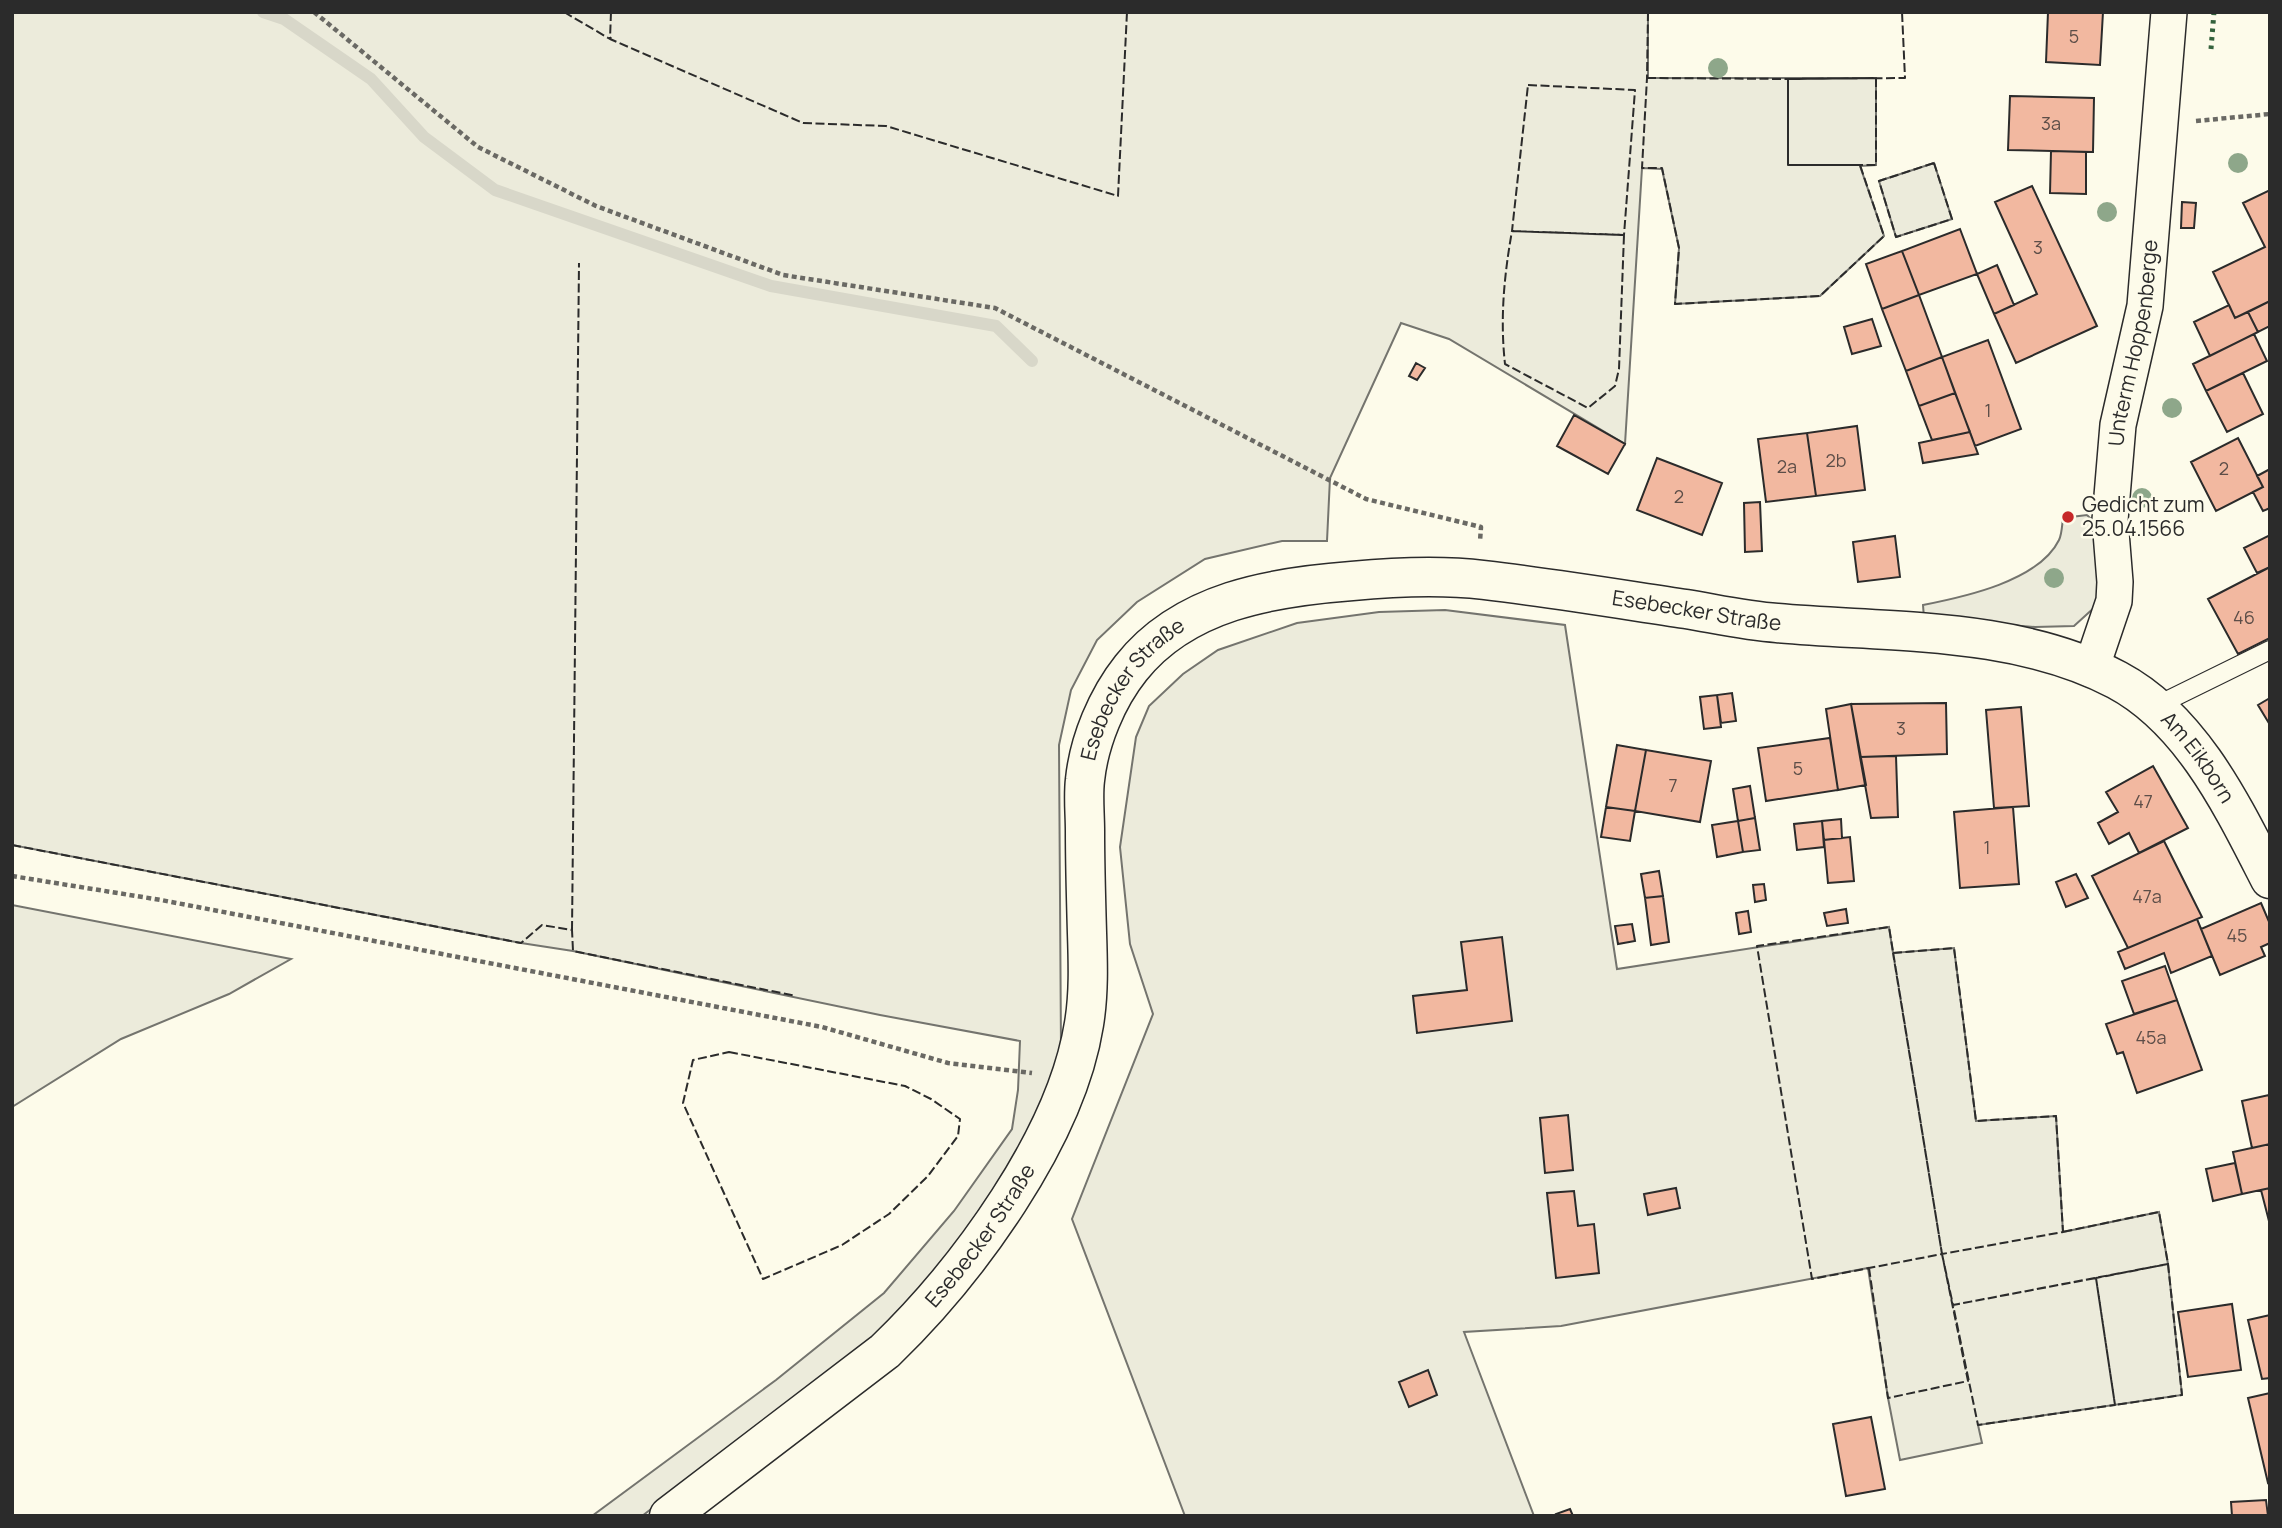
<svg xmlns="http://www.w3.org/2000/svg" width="2282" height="1528" font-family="Manrope,sans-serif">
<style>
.green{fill:#ecebdb;stroke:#74746e;stroke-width:2}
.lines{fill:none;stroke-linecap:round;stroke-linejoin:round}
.stream{stroke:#d8d7c9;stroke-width:12}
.building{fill:#f2b8a0;stroke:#2b2b2b;stroke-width:2}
.lane-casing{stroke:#2b2b2b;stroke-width:20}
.street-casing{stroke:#2b2b2b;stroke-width:38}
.secondary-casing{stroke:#2b2b2b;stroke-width:41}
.path{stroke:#6a6964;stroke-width:4.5;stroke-dasharray:5 3.5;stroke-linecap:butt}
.lane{stroke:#fdfbea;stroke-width:18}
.street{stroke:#fdfbea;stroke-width:35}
.secondary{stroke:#fdfbea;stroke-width:38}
.hedge{stroke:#34623c;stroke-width:5;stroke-dasharray:3.5 5;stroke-linecap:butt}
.fence{stroke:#2b2b2b;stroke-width:2;stroke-dasharray:9 3.5;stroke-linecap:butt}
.tree{fill:#8ea78a}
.poi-dot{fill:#c62828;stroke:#fdfbea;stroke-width:2.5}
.labels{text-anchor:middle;stroke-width:5;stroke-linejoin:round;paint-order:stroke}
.number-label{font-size:18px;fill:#5d4e48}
.street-label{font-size:21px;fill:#2b2b2b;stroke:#fdfbea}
.poi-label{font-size:21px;fill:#2b2b2b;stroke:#fdfbea;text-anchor:start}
</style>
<rect width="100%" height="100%" fill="#fdfbea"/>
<path class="green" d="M12,12h1636v66h228v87l-16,1 24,70 -64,60 -145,8 4,-56 -17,-79 -20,-1 -17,276 -176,-105 -48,-16 -71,155 -3,63h-45l-77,18 -68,43 -40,38 -26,50 -12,55 2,303 -20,57 -31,60 -70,103 -74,76 -224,172h-50l184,-136 108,-87 70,-82 58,-82 6,-39 2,-49 -140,-26 -307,-64 -52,-8 -509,-98z
M1934,163l18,56 -56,18 -17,-56z
M2087,515l11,11 3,48 -5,32 -22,20 -39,1 -111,-9 -1,-13c41,-8 116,-24 136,-65 3,-6 3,-15 4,-22z
M1445,610l120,15 52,344 272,-42 4,26 61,-5 22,173 80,-5 7,116 96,-20 9,52 14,131 -204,30 4,18 -82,17 -12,-62 -20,-130 -307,58 -97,6 70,184h-349l-113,-297 81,-205 -23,-70 -10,-97 16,-110 13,-31 34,-32 35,-24 79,-27 82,-11z
M12,905l279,54 -62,35 -108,45 -109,68z"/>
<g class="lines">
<path class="stream" d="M263,12l21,7 87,60 53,58 71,53 276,96 225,40 36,35"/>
</g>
<path class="building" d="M2048,12h55l-3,53 -54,-3z
M2010,96l84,2 -1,54 -85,-2z
M2051,151l35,1v42l-36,-1z
M2032,186l65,140 -81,37 -22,-49 43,-20 -42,-92z
M2270,190v111l-35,17 -22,-46 52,-25 -22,-44z
M2182,202l14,1 -2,25h-13z
M1960,229l17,45 -58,21 -17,-44z
M1902,251l17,44 -37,14 -16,-45z
M1997,265l17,40 -20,9 -17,-40z
M1919,295l23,62 -36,14 -24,-62z
M2270,301v25l-12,6 -10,-20z
M2229,305l6,13 13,-6 10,20 -48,24 -16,-34z
M1872,319l9,27 -29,8 -8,-27z
M2254,334l13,27 -61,30 -13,-27z
M1988,340l33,89 -46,17 -33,-89z
M1942,357l13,36 -36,13 -13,-35z
M1416,363l9,5 -8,12 -8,-4z
M2243,373l20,41 -36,18 -21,-41z
M1955,393l15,39 -38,8 -13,-34z
M1574,415l51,29 -17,30 -51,-28z
M1857,426l8,64 -49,6 -9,-63z
M1970,432l8,22 -55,9 -4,-20z
M1807,433l9,63 -50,6 -8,-63z
M2238,438l25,49 -47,24 -25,-49z
M1657,458l65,25 -20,52 -65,-25z
M2270,469v39l-7,3 -10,-19 10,-5 -6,-11z
M1760,502l2,49 -17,1 -1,-49z
M2270,535v32l-13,6 -13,-25z
M1895,536l5,41 -42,5 -5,-40z
M2270,567v71l-32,16 -30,-55z
M1732,693l4,28 -15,2 -4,-28z
M1717,695l4,32 -17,2 -4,-32z
M2270,698v27l-12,-20z
M1946,703l1,51 -87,3 -9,-53z
M1851,704l15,81 -28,5 -12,-81z
M2021,707l8,99 -35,2 -8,-98z
M1830,738l8,52 -72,11 -8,-53z
M1617,745l29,5 -11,61 -29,-4z
M1646,750l65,11 -11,61 -65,-11z
M1896,756l2,61 -27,1 -11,-61z
M2153,766l35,62 -49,25 -10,-20 -20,11 -11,-21 20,-11 -12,-20z
M1750,786l5,32 -17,3 -5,-32z
M1606,807l29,4 -5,30 -29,-4z
M2013,807l6,77 -59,4 -6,-76z
M1755,818l5,32 -17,2 -5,-31z
M1841,819l1,19 -18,2 -2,-19z
M1738,821l5,31 -26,5 -5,-32z
M1822,821l2,26 -27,3 -3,-26z
M1850,837l4,44 -26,2 -4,-43z
M2164,841l38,76 -74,31 -36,-72z
M1659,871l4,25 -18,2 -4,-24z
M2076,874l12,24 -22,9 -10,-25z
M1764,884l2,16 -11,2 -2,-17z
M1663,896l6,46 -18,3 -6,-47z
M2261,903l9,21v19l-9,4 4,9 -45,19 -19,-46z
M1846,909l2,14 -21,3 -3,-13z
M1748,911l3,21 -12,2 -3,-21z
M2197,919l15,37 -41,17 -7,-20 -39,16 -7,-17z
M1632,924l3,17 -17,3 -3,-18z
M1502,937l10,84 -95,12 -4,-37 54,-6 -6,-48z
M2165,966l12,34 -43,14 -12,-33z
M2177,1000l25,70 -65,23 -14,-41 -6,2 -11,-30z
M2269,1095l1,49 -18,4 -10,-47z
M1568,1115l5,55 -28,3 -5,-55z
M2270,1144v44l-28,6 -9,-42z
M2235,1163l7,31 -29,7 -7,-32z
M1676,1188l4,20 -32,7 -4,-21z
M2270,1188v37l-9,-35z
M1574,1191l4,35 16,-2 5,49 -43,5 -9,-85z
M2232,1304l9,66 -53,7 -10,-65z
M2270,1315v63l-8,1 -14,-59z
M1428,1370l9,25 -28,12 -10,-25z
M2270,1393v89l-2,1 -20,-85z
M1871,1417l14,72 -39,7 -13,-72z
M2266,1500l2,16h-36l-1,-14z
M1570,1509l3,7h-16l-1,-2z"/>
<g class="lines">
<defs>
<path id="lane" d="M2154,707l116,-57"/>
<g id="street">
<path id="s1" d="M2091,669l23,-68 1,-19 -5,-62 8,-95 27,-119 24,-294"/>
</g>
<g id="secondary">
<path id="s2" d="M669,1516l216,-165c82,-79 181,-213 199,-327 5,-30 4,-61 3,-91 -1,-34 -2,-68 -2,-102 0,-17 -2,-35 0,-51 4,-39 22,-82 46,-112 53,-67 141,-81 221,-87 43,-4 89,-6 132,-1 68,8 135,19 202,29 30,5 61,12 91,14 111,10 238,3 340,57 75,40 116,127 153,199"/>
</g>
</defs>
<use href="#lane" class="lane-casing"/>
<use href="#street" class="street-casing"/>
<use href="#secondary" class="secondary-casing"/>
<path class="path" d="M314,12l164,135 118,59 187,69 212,33 371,191 115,28 -1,14
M2196,121l74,-7
M12,876l149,24 661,127 126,36 84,10"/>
<use href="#lane" class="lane"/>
<use href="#street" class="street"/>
<use href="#secondary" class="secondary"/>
<path class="hedge" d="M2211,49l3,-37"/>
<path class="fence" d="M564,12l46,27 1,-2
M611,12l-1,27 193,84 83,3 232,70 9,-184
M1648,12l-1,66h2
M1647,78l141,1v86h72l24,71 -64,60 -145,8 4,-56 -17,-80h-20z
M1876,78v87h-88v-86z
M1786,79l119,-1 -3,-66
M1528,85l107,5 -11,145 -112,-4z
M1934,163l18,56 -56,18 -17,-56z
M1512,231l112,4 -5,134 -4,17 -27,22 -83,-44c-5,-45 -1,-88 7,-133z
M12,845l509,98 21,-18 30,5 1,21 223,45
M572,930l7,-667
M1893,953l61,-5 22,173 80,-5 7,116 -121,22 -53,-327 -132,19 55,333 130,-25 -49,-301
M729,1052l176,34 26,13 29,20 -2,17 -30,40 -39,38 -47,31 -79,34 -80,-176 10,-43z
M1942,1254l11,51 215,-41 -9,-52 -97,20
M2168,1264l14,131 -67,10 -19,-127z
M1869,1268l19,130 80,-17 -26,-127
M2096,1278l19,127 -137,20 -25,-120z"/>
</g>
<g class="tree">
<circle cx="1718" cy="68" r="10"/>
<circle cx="2238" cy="163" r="10"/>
<circle cx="2107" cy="212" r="10"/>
<circle cx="2172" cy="408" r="10"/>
<circle cx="2142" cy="498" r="10"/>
<circle cx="2054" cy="578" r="10"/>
</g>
<circle class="poi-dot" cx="2068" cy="517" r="7"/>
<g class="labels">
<g class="number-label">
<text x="2074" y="43">5</text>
<text x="2051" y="130">3a</text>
<text x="2038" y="254">3</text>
<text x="1988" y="417">1</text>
<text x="1836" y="467">2b</text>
<text x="1787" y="473">2a</text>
<text x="2224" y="475">2</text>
<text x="1679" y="503">2</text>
<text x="2244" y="624">46</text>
<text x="1901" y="735">3</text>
<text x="1798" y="775">5</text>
<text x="1673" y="792">7</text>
<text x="2143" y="808">47</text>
<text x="1987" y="854">1</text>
<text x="2147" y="903">47a</text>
<text x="2237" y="942">45</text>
<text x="2151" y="1044">45a</text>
</g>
<g class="street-label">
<text dy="7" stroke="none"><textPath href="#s1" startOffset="332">Unterm Hoppenberge</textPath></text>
<text dy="7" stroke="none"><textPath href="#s2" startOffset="1619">Esebecker Straße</textPath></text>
<text dy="7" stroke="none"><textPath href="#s2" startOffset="1010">Esebecker Straße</textPath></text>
<text dy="7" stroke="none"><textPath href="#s2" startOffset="2161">Am Eikborn</textPath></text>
<text dy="7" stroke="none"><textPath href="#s2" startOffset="422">Esebecker Straße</textPath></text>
</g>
<g class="poi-label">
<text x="2082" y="512">Gedicht zum<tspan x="2082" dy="24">25.04.1566</tspan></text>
</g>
</g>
<rect width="2282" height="1528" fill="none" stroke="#2b2b2b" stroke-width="28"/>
</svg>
